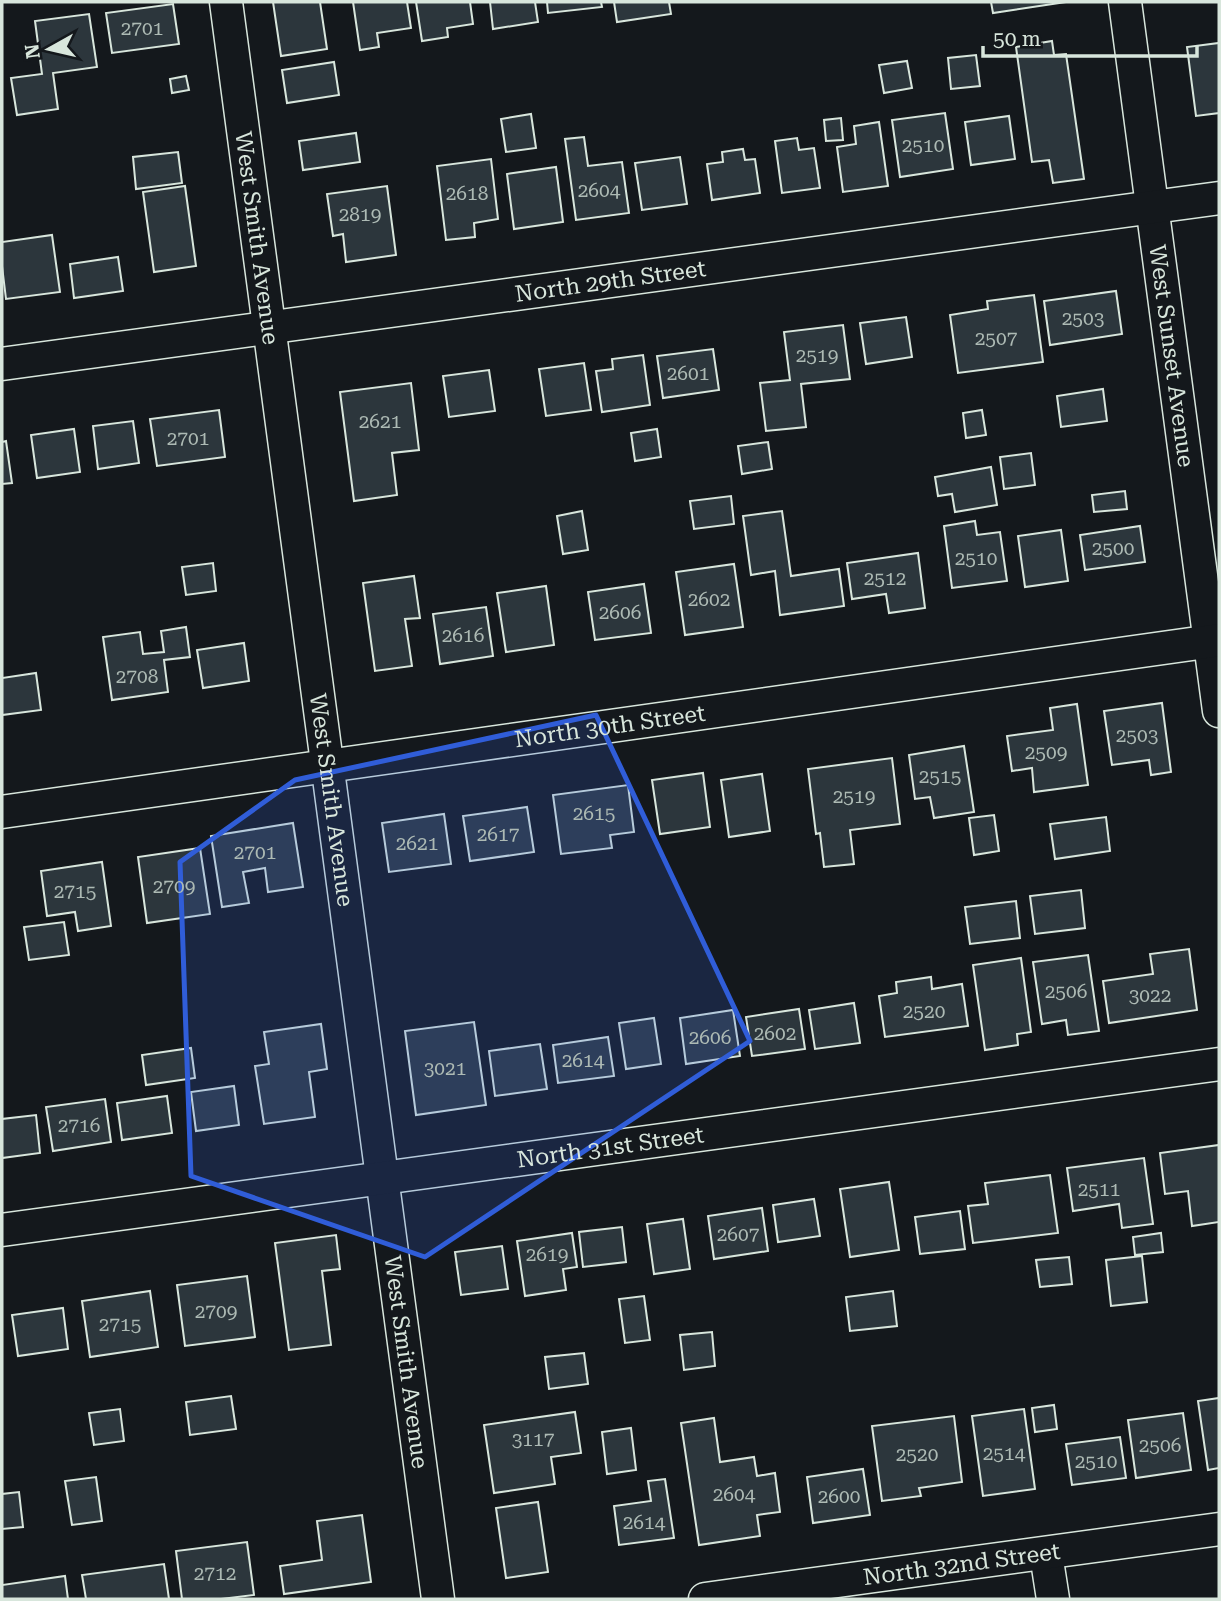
<svg xmlns="http://www.w3.org/2000/svg" width="1221" height="1601" font-family="'Roboto Serif',serif">
<style>
.building{fill:#2c363c;stroke:#d8e6dc;stroke-width:2}
.lines{fill:none;stroke-linecap:round;stroke-linejoin:round}
.minor-casing{stroke:#d8e6dc;stroke-width:35}
.minor{stroke:#14181c;stroke-width:32}
.marked{fill:#305dd8;fill-opacity:0.2;stroke:#305dd8;stroke-width:5;stroke-linejoin:round}
.labels{text-anchor:middle;stroke-width:5;stroke-linejoin:round;paint-order:stroke}
.number-label{font-size:19px;fill:#adbab4}
.street-label{font-size:23px;fill:#d8e6dc;stroke:#14181c}
</style>
<rect width="100%" height="100%" fill="#14181c"/>
<path class="building" d="M273,2h47l7,47 -46,7z
M353,2h54l4,26 -34,5 2,14 -19,3z
M416,2h54l3,22 -26,4 1,9 -26,4z
M490,2h45l3,20 -45,7z
M547,2h54l1,5 -54,6z
M614,2h55l2,12 -54,8z
M991,2h75l-73,11z
M173,4l6,40 -67,9 -6,-40z
M89,14l8,53 -44,6 5,36 -41,6 -6,-37 31,-4 -7,-53z
M1052,41l2,14 12,-1 18,125 -31,4 -4,-23 -17,2 -16,-115z
M1219,43v70l-23,3 -9,-69z
M976,55l4,31 -29,3 -3,-31z
M907,61l5,27 -28,5 -5,-28z
M334,62l5,33 -52,8 -5,-33z
M186,76l3,14 -17,3 -2,-14z
M945,113l8,56 -53,8 -8,-57z
M531,114l5,34 -30,4 -5,-33z
M1009,116l6,43 -44,6 -6,-43z
M841,118l2,22 -17,1 -2,-21z
M879,122l9,64 -45,6 -6,-45 19,-3 -2,-18z
M356,133l4,29 -57,8 -4,-29z
M584,137l4,29 34,-4 7,51 -53,7 -11,-81z
M797,138l2,12 15,-2 6,40 -38,5 -7,-52z
M743,149l2,11 10,-1 5,34 -48,7 -5,-36 16,-2 -1,-10z
M178,152l4,31 -46,6 -3,-32z
M680,157l7,47 -45,6 -7,-47z
M491,159l7,60 -24,4 1,14 -29,3 -9,-74z
M556,167l7,55 -49,7 -7,-55z
M185,186l11,80 -42,6 -11,-80z
M387,186l9,69 -50,7 -3,-28 -10,2 -6,-42z
M52,235l8,57 -54,7 -4,-33v-24z
M118,257l5,34 -49,7 -4,-34z
M1116,291l6,43 -72,11 -6,-44z
M1034,295l9,67 -85,11 -8,-58 38,-6 -1,-8z
M906,317l6,40 -46,7 -6,-41z
M843,325l7,54 -49,5 5,43 -40,4 -6,-48 30,-3 -6,-48z
M713,349l6,41 -56,8 -6,-42z
M643,355l7,50 -48,7 -6,-41 17,-2 -1,-10z
M584,363l7,47 -45,6 -7,-47z
M489,370l6,41 -46,6 -6,-41z
M411,383l8,67 -27,3 5,42 -43,6 -14,-109z
M1103,389l4,32 -46,6 -4,-31z
M219,410l6,47 -68,9 -7,-47z
M982,410l4,25 -20,3 -3,-25z
M133,421l6,42 -41,6 -5,-43z
M74,429l6,43 -43,6 -6,-43z
M657,429l4,28 -26,4 -4,-28z
M6,441l6,42 -10,1v-42z
M768,442l4,27 -30,5 -4,-28z
M1031,453l4,32 -31,4 -4,-32z
M991,467l6,38 -42,7 -3,-18 -14,2 -3,-19z
M1125,491l2,18 -33,3 -2,-17z
M731,496l3,28 -40,5 -4,-28z
M582,511l6,39 -25,4 -6,-38z
M782,511l9,65 48,-7 5,37 -64,9 -5,-44 -24,4 -8,-59z
M975,521l2,14 23,-3 7,49 -55,7 -8,-62z
M1140,526l5,36 -60,8 -5,-35z
M1061,530l7,51 -43,6 -7,-51z
M918,553l7,55 -36,5 -3,-19 -34,5 -5,-36z
M213,563l3,28 -30,4 -4,-28z
M734,564l9,63 -58,8 -9,-63z
M414,576l6,42 -15,1 7,47 -37,5 -12,-88z
M644,584l7,49 -56,7 -7,-48z
M546,586l8,59 -48,7 -9,-59z
M486,607l7,49 -53,8 -7,-50z
M186,627l4,30 -26,3 4,32 -56,8 -9,-63 37,-5 3,22 21,-2 -3,-21z
M244,643l5,38 -46,7 -6,-38z
M36,673l5,37 -39,5v-37z
M1162,703l9,69 -20,3 -2,-15 -37,5 -8,-54z
M1077,704l11,81 -54,7 -2,-24 -20,3 -5,-35 46,-6 -3,-22z
M964,746l10,66 -40,6 -4,-21 -15,2 -6,-44z
M892,758l8,66 -50,6 4,34 -30,3 -4,-34 -4,1 -8,-65z
M703,773l7,54 -50,7 -8,-54z
M762,774l8,57 -41,6 -8,-57z
M628,785l6,47 -24,3 2,13 -51,6 -8,-59z
M527,807l7,45 -64,9 -7,-45z
M444,814l7,50 -62,8 -7,-49z
M994,815l5,36 -25,4 -5,-37z
M1106,817l4,34 -55,8 -5,-35z
M293,823l10,64 -35,5 -3,-24 -22,4 6,31 -27,4 -11,-71z
M200,848l10,66 -63,9 -9,-66z
M102,862l9,64 -33,5 -3,-19 -28,4 -6,-45z
M1081,890l4,38 -50,6 -5,-38z
M1016,901l4,37 -50,6 -5,-37z
M64,922l5,33 -40,5 -5,-33z
M1189,949l8,61 -88,13 -6,-42 50,-7 -3,-20z
M1088,955l11,76 -31,4 -2,-15 -24,4 -9,-62z
M1021,958l10,74 -14,2 1,11 -33,5 -12,-85z
M931,977l1,12 30,-5 6,42 -83,11 -6,-41 18,-3 -1,-11z
M854,1003l6,40 -45,6 -6,-39z
M799,1009l6,40 -53,7 -6,-39z
M733,1010l7,46 -54,8 -6,-46z
M654,1018l7,46 -35,5 -7,-46z
M474,1022l12,83 -70,10 -11,-84z
M321,1024l6,45 -18,3 6,45 -51,7 -9,-58 14,-2 -5,-32z
M608,1037l6,39 -56,7 -5,-38z
M540,1044l7,45 -52,7 -6,-45z
M191,1048l4,30 -49,7 -4,-30z
M234,1086l5,39 -43,6 -5,-39z
M167,1096l5,37 -50,7 -5,-37z
M105,1099l6,43 -58,9 -7,-44z
M36,1115l4,38 -38,5v-39z
M1219,1145v77l-27,4 -4,-35 -23,3 -5,-41z
M1144,1158l9,66 -31,4 -3,-24 -46,7 -6,-43z
M1050,1175l8,58 -85,10 -5,-37 20,-2 -3,-21z
M889,1182l10,68 -49,7 -10,-68z
M814,1199l6,37 -42,6 -5,-37z
M762,1208l6,43 -54,8 -6,-43z
M960,1211l5,38 -45,5 -5,-37z
M683,1219l7,50 -36,5 -7,-50z
M622,1227l4,35 -43,5 -4,-35z
M572,1233l5,34 -14,2 3,21 -41,6 -8,-55z
M1161,1233l2,19 -28,3 -2,-18z
M336,1235l4,34 -18,2 9,74 -42,5 -14,-107z
M502,1246l6,43 -47,6 -6,-43z
M1142,1256l5,46 -36,4 -5,-46z
M1069,1257l3,27 -32,3 -4,-27z
M247,1276l8,61 -70,9 -8,-61z
M150,1291l8,56 -68,10 -8,-56z
M893,1291l4,35 -47,5 -4,-34z
M644,1296l6,44 -25,3 -6,-44z
M63,1308l5,41 -50,7 -6,-41z
M712,1332l3,34 -31,4 -4,-35z
M584,1353l4,31 -39,5 -4,-32z
M231,1396l5,33 -46,6 -4,-33z
M1219,1398v70l-11,2 -10,-69z
M1054,1405l3,24 -22,3 -3,-24z
M120,1409l4,32 -30,4 -5,-32z
M1024,1409l11,80 -52,7 -11,-80z
M575,1412l6,41 -30,4 4,27 -61,9 -10,-68z
M1183,1413l8,57 -55,8 -8,-58z
M954,1416l8,66 -43,6 2,8 -39,5 -10,-75z
M714,1418l6,44 34,-5 3,19 18,-3 5,39 -23,3 3,21 -61,9 -18,-122z
M631,1428l5,42 -29,4 -5,-42z
M1120,1437l6,41 -54,7 -6,-41z
M863,1469l7,46 -57,8 -6,-46z
M96,1477l6,44 -30,4 -7,-44z
M665,1479l9,59 -55,7 -5,-39 37,-5 -3,-20z
M19,1492l4,35 -21,2v-35z
M538,1502l10,70 -42,6 -10,-70z
M362,1515l9,67 -87,12 -4,-28 42,-6 -5,-39z
M247,1542l7,53 -33,4h-39l-6,-48z
M164,1564l5,35h-83l-4,-24z
M65,1576l3,23h-66v-14z"/>
<g class="lines">
<defs>
<g id="minor">
<path id="s1" d="M226,2l212,1597"/>
<path id="s2" d="M1125,2l94,709"/>
<path id="s3" d="M2,364l1217,-166"/>
<path id="s4" d="M2,812l1217,-172"/>
<path id="s5" d="M2,1230l1217,-166"/>
<path d="M1046,1554l7,45"/>
<path id="s6" d="M705,1599l514,-70"/>
</g>
</defs>
<use href="#minor" class="minor-casing"/>
<use href="#minor" class="minor"/>
</g>
<path class="marked" d="M596,715l154,326 -325,216 -234,-81 -11,-314 115,-82z"/>
<g class="labels">
<g class="number-label">
<text x="142" y="35">2701</text>
<text x="923" y="152">2510</text>
<text x="599" y="197">2604</text>
<text x="467" y="200">2618</text>
<text x="360" y="221">2819</text>
<text x="1083" y="325">2503</text>
<text x="996" y="345">2507</text>
<text x="817" y="362">2519</text>
<text x="688" y="380">2601</text>
<text x="380" y="428">2621</text>
<text x="188" y="445">2701</text>
<text x="1113" y="555">2500</text>
<text x="976" y="565">2510</text>
<text x="885" y="585">2512</text>
<text x="709" y="606">2602</text>
<text x="620" y="619">2606</text>
<text x="463" y="642">2616</text>
<text x="137" y="683">2708</text>
<text x="1137" y="742">2503</text>
<text x="1046" y="759">2509</text>
<text x="940" y="783">2515</text>
<text x="854" y="803">2519</text>
<text x="594" y="820">2615</text>
<text x="498" y="841">2617</text>
<text x="417" y="850">2621</text>
<text x="255" y="859">2701</text>
<text x="174" y="893">2709</text>
<text x="75" y="898">2715</text>
<text x="1066" y="998">2506</text>
<text x="1150" y="1002">3022</text>
<text x="924" y="1018">2520</text>
<text x="775" y="1040">2602</text>
<text x="710" y="1044">2606</text>
<text x="583" y="1067">2614</text>
<text x="445" y="1075">3021</text>
<text x="79" y="1132">2716</text>
<text x="1099" y="1196">2511</text>
<text x="738" y="1241">2607</text>
<text x="547" y="1261">2619</text>
<text x="216" y="1318">2709</text>
<text x="120" y="1331">2715</text>
<text x="533" y="1446">3117</text>
<text x="1160" y="1452">2506</text>
<text x="1004" y="1460">2514</text>
<text x="917" y="1461">2520</text>
<text x="1096" y="1468">2510</text>
<text x="734" y="1501">2604</text>
<text x="839" y="1503">2600</text>
<text x="644" y="1529">2614</text>
<text x="215" y="1580">2712</text>
</g>
<g class="street-label">
<text dy="8" stroke="none"><textPath href="#s1" startOffset="238">West Smith Avenue</textPath></text>
<text dy="8" stroke="none"><textPath href="#s3" startOffset="614">North 29th Street</textPath></text>
<text dy="8" stroke="none"><textPath href="#s2" startOffset="357">West Sunset Avenue</textPath></text>
<text dy="8" stroke="none"><textPath href="#s4" startOffset="614">North 30th Street</textPath></text>
<text dy="8" stroke="none"><textPath href="#s1" startOffset="805">West Smith Avenue</textPath></text>
<text dy="8" stroke="none"><textPath href="#s5" startOffset="614">North 31st Street</textPath></text>
<text dy="8" stroke="none"><textPath href="#s1" startOffset="1372">West Smith Avenue</textPath></text>
<text dy="8" stroke="none"><textPath href="#s6" startOffset="259">North 32nd Street</textPath></text>
</g>
</g>
<rect width="1221" height="1601" fill="none" stroke="#d8e6dc" stroke-width="7"/>
<g transform="translate(49 49) rotate(262)" stroke="#14181c" stroke-width="5" paint-order="stroke">
<path d="M0-5L12 26L0 18L-12 26Z" fill="#d8e6dc"/>
<text y="-10" font-size="19" font-weight="bold" text-anchor="middle" fill="#d8e6dc">N</text>
</g>
<path d="M983 46v10h214v-10" fill="none" stroke="#d8e6dc" stroke-width="3.5"/>
<text x="993" y="46" font-size="21" fill="#d8e6dc" stroke="#14181c" stroke-width="5" paint-order="stroke">50 m</text>
</svg>
